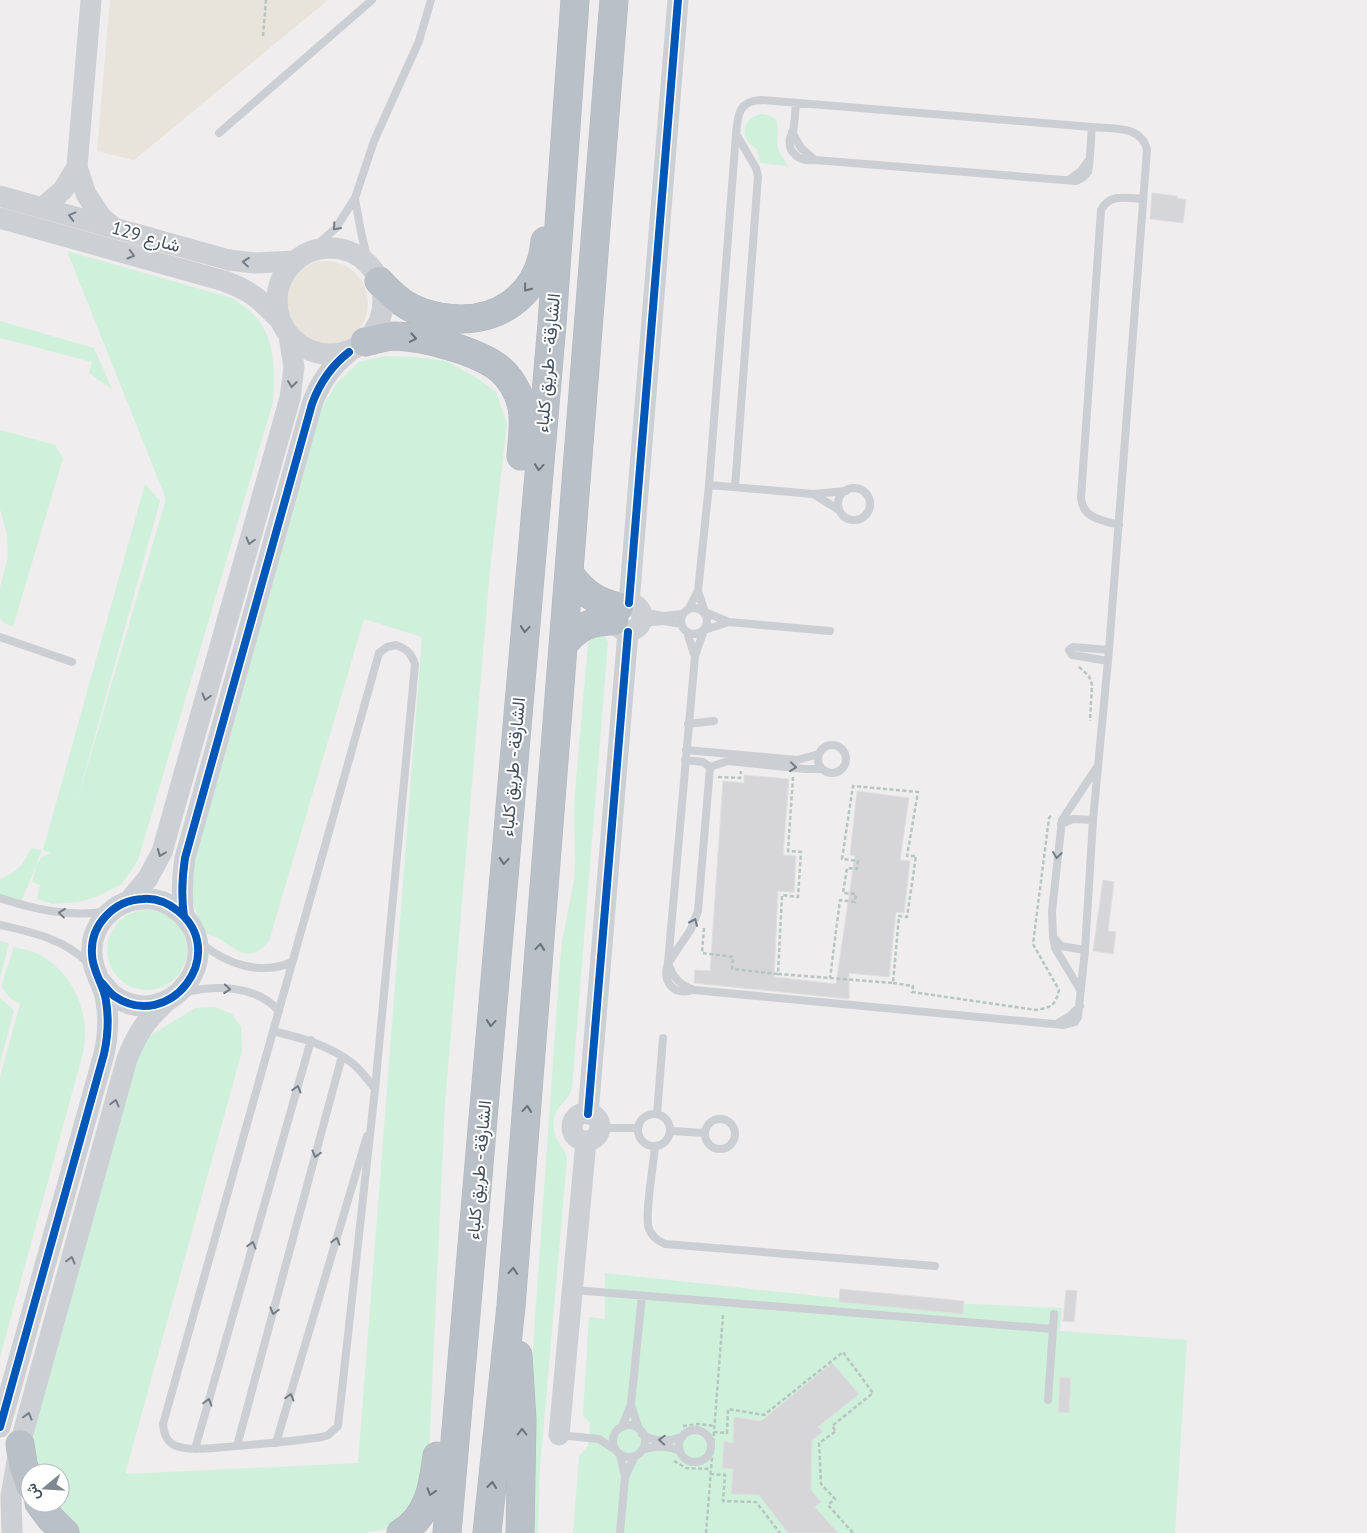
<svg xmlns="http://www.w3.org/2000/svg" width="1367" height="1533" font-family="'PT Sans',Vazirmatn,sans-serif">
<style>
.green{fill:#cff0db}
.sand{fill:#e8e3db}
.building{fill:#d6d5d7;stroke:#e0dfe0}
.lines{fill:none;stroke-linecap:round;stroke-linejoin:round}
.highway-casing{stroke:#b1b7be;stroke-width:29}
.path{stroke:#b6c5c0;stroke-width:2.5;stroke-dasharray:4 2.5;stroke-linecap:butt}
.lane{stroke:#cbced2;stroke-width:8}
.secondary{stroke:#cccfd3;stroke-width:21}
.highway{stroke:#bac0c7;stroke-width:28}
.cycleway-casing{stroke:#fff;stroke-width:11}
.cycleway{stroke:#0057b8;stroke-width:8}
.oneway{stroke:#737c86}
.oneway2{stroke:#737c85}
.oneway3{stroke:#67727c}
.labels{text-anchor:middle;stroke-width:4;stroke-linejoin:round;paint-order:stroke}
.street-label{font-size:18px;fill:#43505c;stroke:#fff}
</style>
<rect width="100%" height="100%" fill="#efeded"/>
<path class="green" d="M761,114c26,3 13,19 17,34 2,6 7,13 10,18l-28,-3 -3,-14c-18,-9 -16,-31 4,-35z
M67,251l165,47c6,5 14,9 19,14 25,23 24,59 22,90l-135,458 -16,24 -24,12 -19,6 -27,2 -15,-5 3,-14 -8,-3 4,-16 -15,36 -21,-7v-16c16,-6 25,-16 31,-31l11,2 -6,15 6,-8 9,-4 -8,-3 102,-366 15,17 -85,307 91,-309z
M0,321l94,27 18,41 -23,-16 3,-11 -92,-24z
M385,356l30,1 31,4 31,17 19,14 11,32 -17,146 -45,533 -17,370 -5,18 -21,28 -15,10 -22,4h-297l-30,-30h22v-30h-30l-1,-24 101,-379 17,-32 48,-30 20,-1 17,7 9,13 1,24 -117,423 233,-11 64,-826 -58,-18 -95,322c-15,18 -26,15 -43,2 -6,-5 -14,-7 -21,-10l-14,-34 -1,-27 131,-463 16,-26 22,-21z
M0,430l55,15 8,13 -50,169 -9,-4 -4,-5v-30l8,-31 -1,-23 -7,-25z
M604,635l4,7 -36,445c-3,17 -22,19 -18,43 1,11 11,18 13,29l-27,309 -2,65h-18l40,-571 2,-20 12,-61 1,-22 -1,-55 14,-160 4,-8z
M107 950a40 40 0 1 1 80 0a40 40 0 1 1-80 0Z
M0,941l9,2 -9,35z
M14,947c8,2 19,4 26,8 29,16 46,48 45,81 0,11 -4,24 -7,35l-78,286v-280l20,-73 -9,-5 -10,-13z
M0,998l14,12 -14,53z
M605,1273l231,25 226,10 -2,23 127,9 -12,193h-602l6,-77 9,-10 2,-23 -7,-8 6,-98 16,2z"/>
<path class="sand" d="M110,0h218l-194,160 -37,-9z
M284 303a42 42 0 1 1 84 0a42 42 0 1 1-84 0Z"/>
<path class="building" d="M1152,193l25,3v2l9,2 -3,23 -33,-4z
M744,775l45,4 -6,76 13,1 -2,36 -16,-1 -4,86 62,7 19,-128 -5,-1 7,-64 52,7 -9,62 10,1 -6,52 -8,-1 -7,65 -40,-4v26l-155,-16 1,-13 15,1 13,-190 21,2z
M1103,880l11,2 -6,49 8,1 -3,22 -20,-3z
M840,1289l124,12 -1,13 -124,-12z
M1066,1290l11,1 -3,31 -11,-1z
M832,1363l27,31 -41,33 5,5 -11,8 -1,50 10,12 -6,5 23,26h-50l-29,-38 -28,-1 2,-25 -11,-1 2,-27 9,2 1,-26 27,4z
M1060,1377l11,1 -2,35 -11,-1z"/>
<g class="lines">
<defs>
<path id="highway" d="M379,281c9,10 18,19 29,25 10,6 21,9 32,11 55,10 100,-20 105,-76
M365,342c10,-2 20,-6 30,-6 29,1 84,15 106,34 9,8 17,21 20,33 5,17 1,36 0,53
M569,573c13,19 27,29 50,34
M564,644c13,-17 29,-24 50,-23
M518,1355l4,65 -2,113
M20,1444l3,20 7,21
M39,1503l11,15 15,15
M401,1533c28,-17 32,-47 36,-77
M447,1533l105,-1209 23,-324
M487,1533l24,-227 103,-1306"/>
</defs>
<use href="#highway" class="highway-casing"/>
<path class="path" d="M263,36l3,-36
M1079,667l10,9 3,9 -2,36
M718,777l22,1 1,-7
M793,777l-5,74 13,1 -3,45 -16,-2 -4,79 115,9 6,-67 8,1 9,-61h-9l11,-64 -65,-6 -11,73 16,2 -1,8 -10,-1 -4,25 13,1 -1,8 -15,-2 -10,78
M704,928l-2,25 31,4 -1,12 46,5
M893,983l20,3 -1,6 124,18c16,-3 19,-4 23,-20l-26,-46 16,-126 3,-4
M723,1315l-9,117 13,1 1,-24 36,6 79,-63 30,41 -41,33 4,5 -17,12 2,41 14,15 -7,6 25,28
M683,1426l16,-2 15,2
M674,1461l12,7 25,1
M710,1474l15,1 -2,26 33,1 24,31
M706,1533l8,-101"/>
<path class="lane" d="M796,103c-1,9 -1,19 -3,28 -1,2 -2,5 -3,7 -3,16 11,24 25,22l261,21c5,-2 9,-4 12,-9 2,-5 3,-37 4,-45
M792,132l9,16 14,12
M219,133l153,-133
M1069,180l12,-9 7,-10
M355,199l6,33 8,33
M310,251l26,-23 19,-30 19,-57 45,-100 12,-41
M709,485l104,9 33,-3
M735,487l23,-311 -2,-8 -20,-34
M838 504a16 16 0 1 1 32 0a16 16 0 1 1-32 0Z
M815,495l24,15
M1119,525c-17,-5 -36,-6 -38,-27l20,-288c9,-17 26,-12 42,-11
M698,591l7,21 24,10 101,9
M681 621a13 13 0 1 1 26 0a13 13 0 1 1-26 0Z
M641,612l23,4 19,-2
M642,623l22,-2 17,3
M687,632l7,22
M0,637l72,25
M396,645c11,4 16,9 19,20l-40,424 -37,337 -10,9 -6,2c-32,5 -64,7 -96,10 -16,1 -35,4 -50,-1 -10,-4 -12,-13 -13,-22l216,-771 8,-6z
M1108,661l-36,-6 -3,-5 4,-3 36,3
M688,724l26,-3
M818 759a14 14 0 1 1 28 0a14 14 0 1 1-28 0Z
M686,750l111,10 22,-6
M710,767l18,-6 77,8h17
M1061,824l12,-5 20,1
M0,898c34,11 67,19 103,14
M0,925c31,7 65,14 88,38
M1053,937l8,9 24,4
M202,944c25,20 59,32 90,18
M669,962l22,-33 7,-18 12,-144 -7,-5 -18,-2
M668,963c5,15 12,22 26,27l370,35 11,-3 3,-5 7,-67 8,-130 16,-170 38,-500c-5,-25 -34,-21 -55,-23l-331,-27c-23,1 -23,15 -25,34l-27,351 -11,106 -9,17
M693,990c-20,6 -31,-8 -25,-27l27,-307 9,-26 25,-8
M1081,991l-26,-43 -2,-12 -1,-25 10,-91 35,-53
M186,992c31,-7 70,-7 93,19
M1058,1023l12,-7 10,-10
M273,1031c28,7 56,14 79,32 9,7 16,17 23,26
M638 1130a16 16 0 1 1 32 0a16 16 0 1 1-32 0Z
M657,1114l6,-76
M705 1134a15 15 0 1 1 30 0a15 15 0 1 1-30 0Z
M600,1128h38
M671,1131l34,2
M655,1146c-1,17 -11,70 -6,83 3,8 9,12 16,15l270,22
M574,1290l479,39
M1048,1400l6,-86
M631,1405l8,24
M613 1441a16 16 0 1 1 32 0a16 16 0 1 1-32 0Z
M622,1427l9,-23 11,-108
M679 1446a16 16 0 1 1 32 0a16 16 0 1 1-32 0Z
M642,1434c11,8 27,8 40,3
M559,1435l40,4 15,10
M276,1443l91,-307
M237,1446l105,-390
M195,1449l116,-409
M641,1451c12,-6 27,-5 39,0
M620,1454l5,23
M620,1533l5,-56 10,-21"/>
<path class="secondary" d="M91,0l-14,167 9,27 16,24 11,9
M0,196l229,64 26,3 40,-2
M42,208l21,-18 14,-23
M0,218l224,63c28,10 36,19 56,39
M277 301a53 53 0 1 1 106 0a53 53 0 1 1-106 0Z
M614 617a14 14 0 1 1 28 0a14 14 0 1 1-28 0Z
M629,603l49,-603
M129,901l19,-23 14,-26 128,-454 4,-31 -5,-31
M184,916c-3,-20 -2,-38 1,-58l127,-454c8,-22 19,-38 37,-52
M572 1127a14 14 0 1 1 28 0a14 14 0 1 1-28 0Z
M588,1114l40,-482
M0,1427l104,-373c4,-18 5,-35 2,-53 -2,-16 -14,-30 -14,-47 -2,-29 22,-54 51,-55 12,-1 25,4 35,12 53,43 -9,123 -64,85 -5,-4 -9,-10 -13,-14
M559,1435l27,-294
M12,1533l-1,-37 9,-52 107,-385c10,-26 20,-40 41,-59"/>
<use href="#highway" class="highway"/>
<defs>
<path id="cycleway" d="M629,603l49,-603
M184,916c-3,-20 -2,-38 1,-58l127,-454c8,-22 19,-38 37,-52
M588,1114l40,-482
M0,1427l104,-373c4,-18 5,-35 2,-53 -2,-16 -14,-30 -14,-47 -2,-29 22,-54 51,-55 12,-1 25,4 35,12 53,43 -9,123 -64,85 -5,-4 -9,-10 -13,-14"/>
</defs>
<use href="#cycleway" class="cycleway-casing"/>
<use href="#cycleway" class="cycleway"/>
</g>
<defs><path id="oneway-chevron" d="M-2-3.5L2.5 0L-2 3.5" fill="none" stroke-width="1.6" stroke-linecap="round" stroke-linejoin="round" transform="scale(1.25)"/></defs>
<g class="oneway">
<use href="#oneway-chevron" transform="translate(72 216) rotate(-165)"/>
<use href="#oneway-chevron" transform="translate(131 255) rotate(16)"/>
<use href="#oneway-chevron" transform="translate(246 262) rotate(-174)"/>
<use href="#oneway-chevron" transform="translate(292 384) rotate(97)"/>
<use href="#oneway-chevron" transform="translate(250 541) rotate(106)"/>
<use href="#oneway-chevron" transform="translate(206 697) rotate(106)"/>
<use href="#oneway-chevron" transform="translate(161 853) rotate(112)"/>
<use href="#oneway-chevron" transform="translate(115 1103) rotate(-75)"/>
<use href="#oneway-chevron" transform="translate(71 1260) rotate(-75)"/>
<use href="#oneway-chevron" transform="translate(28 1416) rotate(-75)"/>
</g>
<g class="oneway2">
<use href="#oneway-chevron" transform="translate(336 227) rotate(131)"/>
<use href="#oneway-chevron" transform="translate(793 767) rotate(6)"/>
<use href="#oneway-chevron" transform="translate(1057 855) rotate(97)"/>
<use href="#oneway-chevron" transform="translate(62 913) rotate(-173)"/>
<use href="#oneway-chevron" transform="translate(694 922) rotate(-66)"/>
<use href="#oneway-chevron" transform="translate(227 989) rotate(4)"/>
<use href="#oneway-chevron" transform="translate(297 1089) rotate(-74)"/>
<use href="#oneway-chevron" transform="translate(316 1154) rotate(105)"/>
<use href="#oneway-chevron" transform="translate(336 1241) rotate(-74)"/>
<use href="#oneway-chevron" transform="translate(252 1245) rotate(-74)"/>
<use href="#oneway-chevron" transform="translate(274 1311) rotate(105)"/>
<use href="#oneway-chevron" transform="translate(290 1397) rotate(-74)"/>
<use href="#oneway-chevron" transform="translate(208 1402) rotate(-74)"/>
<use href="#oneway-chevron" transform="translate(662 1440) rotate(-177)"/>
</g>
<g class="oneway3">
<use href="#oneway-chevron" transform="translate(527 288) rotate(128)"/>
<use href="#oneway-chevron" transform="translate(413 338) rotate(10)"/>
<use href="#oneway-chevron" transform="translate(539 467) rotate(95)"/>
<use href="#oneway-chevron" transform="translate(525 629) rotate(95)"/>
<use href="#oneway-chevron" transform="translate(504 861) rotate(95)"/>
<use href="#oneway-chevron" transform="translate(540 947) rotate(-85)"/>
<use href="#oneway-chevron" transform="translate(491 1023) rotate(95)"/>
<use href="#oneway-chevron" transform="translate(527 1109) rotate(-85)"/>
<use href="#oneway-chevron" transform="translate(513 1271) rotate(-85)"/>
<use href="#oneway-chevron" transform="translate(522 1432) rotate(-90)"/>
<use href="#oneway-chevron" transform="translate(492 1485) rotate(-84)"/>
<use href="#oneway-chevron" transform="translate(431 1492) rotate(107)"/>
</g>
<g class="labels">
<g class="street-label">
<text transform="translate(146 237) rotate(16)" y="6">شارع 129</text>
<text transform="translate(548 363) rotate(-85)" y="6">الشارقة - طريق كلباء</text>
<text transform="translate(513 767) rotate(-85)" y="6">الشارقة - طريق كلباء</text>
<text transform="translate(479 1170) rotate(-85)" y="6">الشارقة - طريق كلباء</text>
</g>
</g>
<g transform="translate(45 1488) rotate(252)"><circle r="24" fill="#ffffff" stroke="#b4b9be"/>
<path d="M0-4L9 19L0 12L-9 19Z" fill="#7f878f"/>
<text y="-8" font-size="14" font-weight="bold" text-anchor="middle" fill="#43505c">ش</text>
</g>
</svg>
